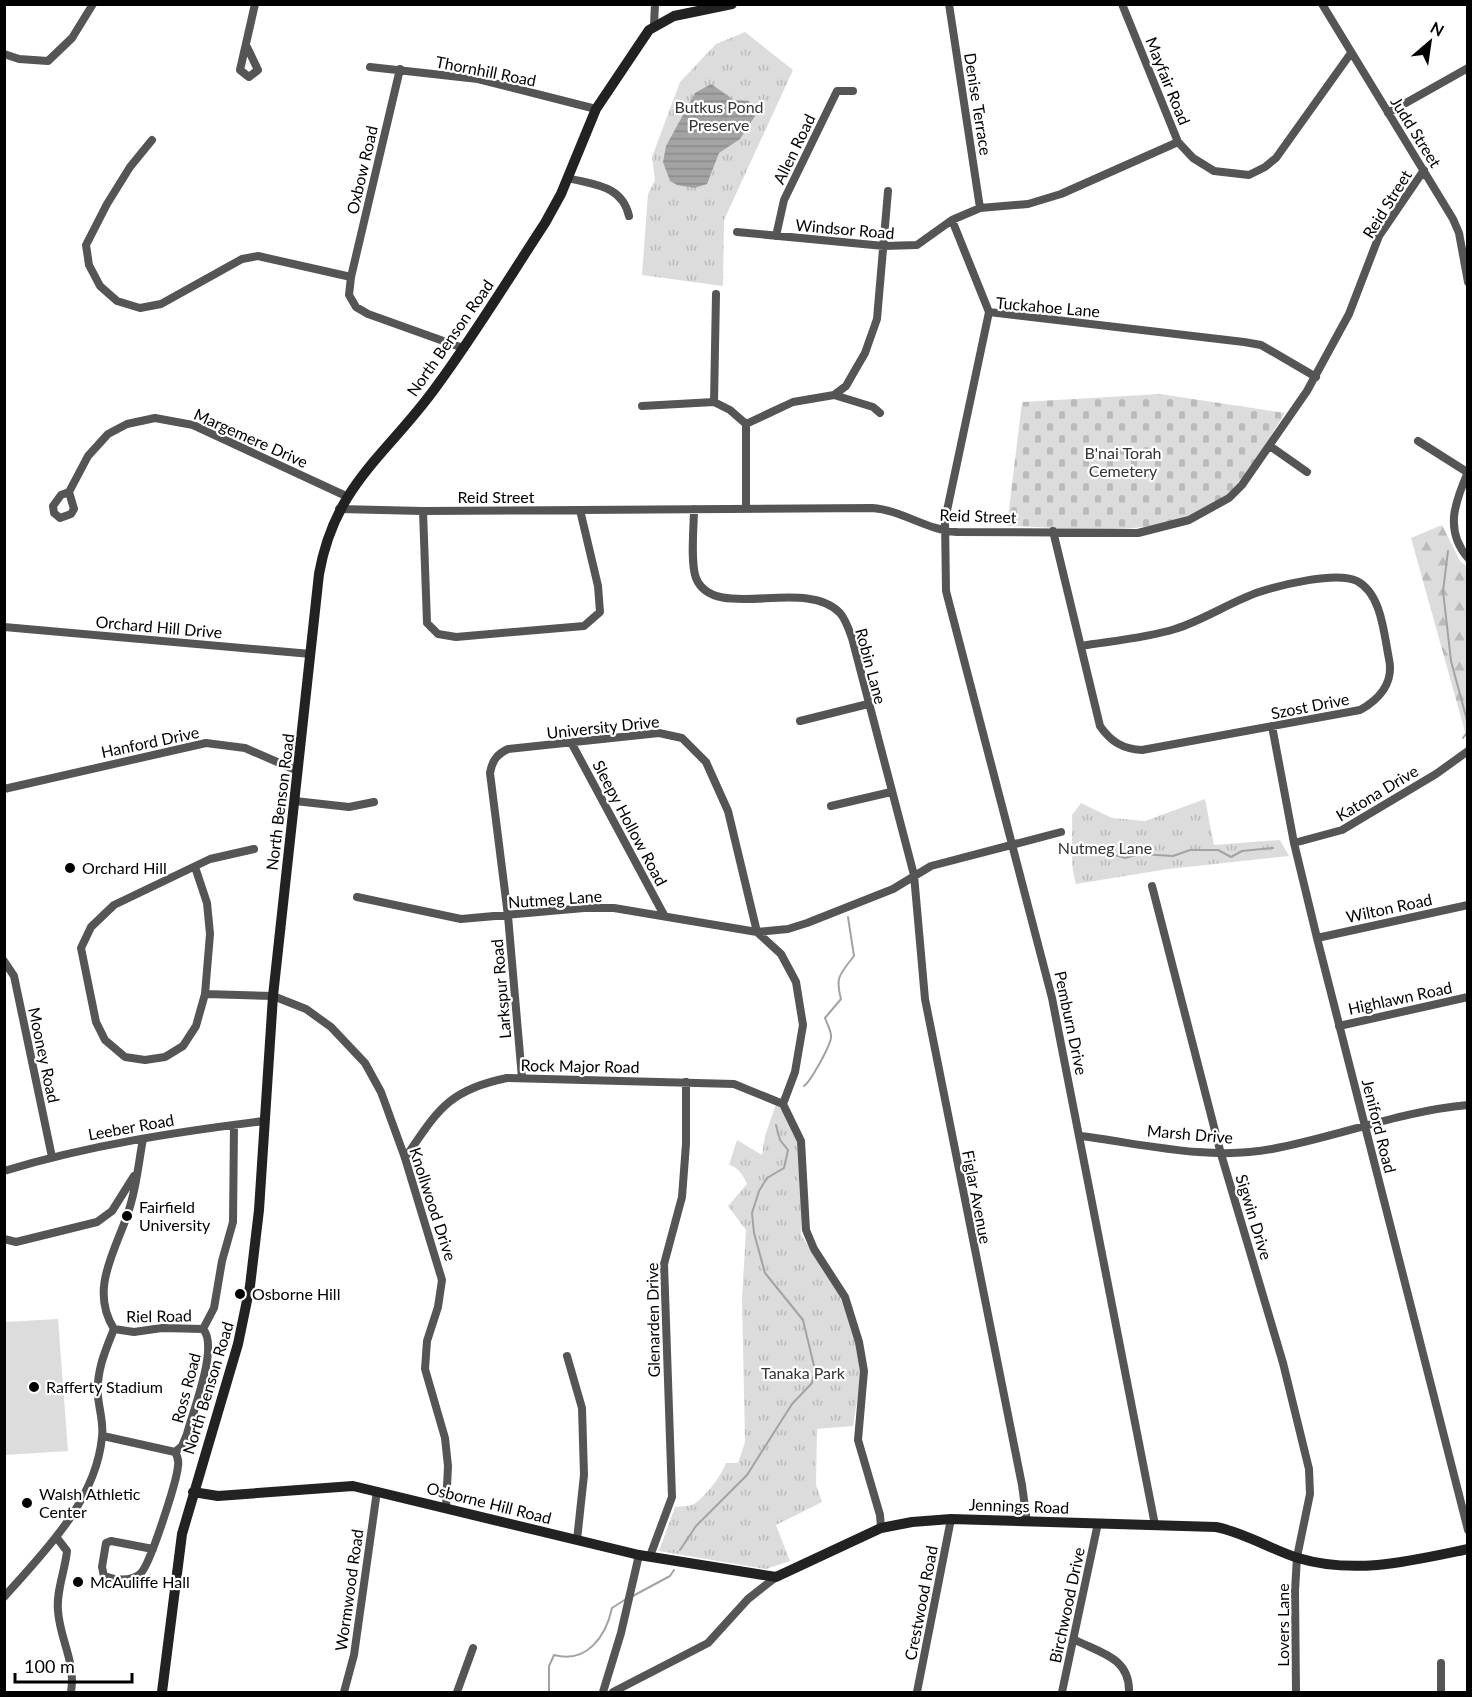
<svg xmlns="http://www.w3.org/2000/svg" width="1472" height="1697" font-family="Lato,sans-serif">
<style>
.grass{fill:#dcdcdc}
.forest{fill:url(#forest-firs)}
.cemetery{fill:url(#cemetery-stones)}
.park{fill:url(#park-tufts)}
.water{fill:url(#water-rules)}
.lines{fill:none;stroke-linecap:round;stroke-linejoin:round}
.stream{stroke:#a3a3a3;stroke-width:2}
.street{stroke:#555;stroke-width:8}
.secondary{stroke:#222;stroke-width:10}
.poi-dot{fill:#000;stroke:#fff;stroke-width:2}
.labels{text-anchor:middle;stroke-width:4.5;stroke-linejoin:round;paint-order:stroke}
.street-label{font-size:16px;fill:#000;stroke:#fff}
.park-label{font-size:16px;fill:#333;stroke:#fff}
.poi-label{font-size:16px;fill:#000;stroke:#fff;text-anchor:start}
</style>
<defs>
<pattern id="forest-firs" width="22" height="20" patternUnits="userSpaceOnUse" patternTransform="scale(1.5)"><rect width="22" height="20" fill="#dcdcdc"/><path d="M5 1l3.5 6h-7zM16 11l3.5 6h-7z" fill="#bbb"/></pattern>
<pattern id="cemetery-stones" width="16" height="16" patternUnits="userSpaceOnUse" patternTransform="scale(1.5)"><rect width="16" height="16" fill="#dcdcdc"/><path d="M2 7V4a2 2 0 0 1 4 0v3zM10 15v-3a2 2 0 0 1 4 0v3z" fill="#bbb"/></pattern>
<pattern id="park-tufts" width="24" height="20" patternUnits="userSpaceOnUse" patternTransform="scale(1.5)"><rect width="24" height="20" fill="#dcdcdc"/><path d="M3 7l-1-3M5 7V3M7 7l1-3M15 17l-1-3M17 17v-4M19 17l1-3" fill="none" stroke="#bbb"/></pattern>
<pattern id="water-rules" width="6" height="5" patternUnits="userSpaceOnUse" patternTransform="scale(1.5)"><rect width="6" height="5" fill="#a3a3a3"/><path d="M0 2.5h6" fill="none" stroke="#8b8b8b"/></pattern>
</defs>
<rect width="100%" height="100%" fill="#fff"/>
<path class="grass" d="M58,1319l10,132 -63,4v-133z"/>
<path class="forest" d="M1442,525l18,36 7,6v172l-56,-201z"/>
<path class="cemetery" d="M1160,394l125,19c-12,19 -39,64 -54,79 -53,51 -157,35 -224,34l15,-124z"/>
<path class="park" d="M745,32l48,38 -69,150 -1,66 -81,-11 6,-81 7,-14 -3,-23 28,-75 36,-38z
M1205,799l9,46 66,-5 9,16 -121,13 -92,15c-7,-22 -3,-45 -4,-69l9,-12 31,15 33,3z
M777,1101l7,6 13,33 5,48 -1,47 43,65 12,43 5,30 -8,53 -36,3 -1,56 6,17 -46,23 14,36 -24,8 -107,-18 16,-44c6,-1 13,0 19,-3 11,-7 28,-29 32,-41h12l7,-21 -3,-143 4,-69 -18,-24 19,-22c-4,-9 -9,-17 -18,-19l8,-25 25,15 3,-19z"/>
<path class="water" d="M711,84l23,16 15,1 6,15 -15,23 -21,14 -12,31 -13,4 -17,-3 -7,-4 -7,-19 3,-16 29,-53z"/>
<g class="lines">
<path class="stream" d="M1448,551l-5,40 8,70 17,63
M1463,738l5,-7
M1072,848l11,-3 42,13 15,-4 33,2 17,-6h28l13,7 11,-6 31,-3
M804,1086c7,-5 28,-43 27,-50 0,-6 -4,-12 -6,-18l16,-19c-6,-22 -1,-25 13,-43l-6,-39
M680,1550l16,-24 51,-51 45,-71 20,-21 3,-13 -12,-50 -38,-47 -11,-40 -2,-20 7,-22 8,-13 17,-10 4,-18 -8,-10 -4,-15
M631,1597l39,-21 4,-6
M549,1692v-26l5,-11c33,9 52,-19 58,-47l14,-9"/>
<path class="street" d="M949,4l31,204
M1122,4l56,138 15,16 21,13 35,4 16,-8 11,-9 75,-105
M1322,4l131,215 6,14 9,49
M654,25l1,-21
M247,47l11,23 -9,7 -9,-7 15,-66
M4,54l15,5 29,2 24,-23 21,-34
M370,67l108,12 118,30
M1388,113l80,-45
M152,140l-22,27 -23,37 -21,41 3,20 11,21 17,15 23,7 21,-4 81,-45 16,-3 93,21 -2,18 7,12 12,7 95,34
M568,178c26,7 54,7 61,38
M952,220l37,92 -44,208 1,71 106,407 103,527
M737,232l147,14 33,-1 35,-25 28,-12 48,-4 33,-10 117,-52
M776,236l8,-36 53,-109h16
M351,277l49,-208
M716,294l-2,108 16,8 16,14
M989,312l255,30 17,3 55,32
M834,395l39,12 7,6
M642,406l72,-4
M746,424l47,-22 41,-7 12,-9 8,-14 11,-19 12,-34 11,-128
M1418,441l49,31
M1270,446l37,26
M1468,472c-13,30 -24,58 0,86
M69,492l-8,3 -8,11 1,7 6,5 11,-4 3,-5 -5,-17 19,-36 20,-22 19,-10 28,-6 38,7 153,71
M746,507v-83
M339,509l84,2 449,-3c30,2 54,22 85,24l181,1 51,-13 40,-22 13,-13 65,-94 42,-77 30,-78 45,-66
M694,509c0,17 -4,53 2,69 18,45 109,-2 144,35 6,7 9,17 12,25l62,237 11,124 97,486 5,37
M423,511l4,112 11,11 18,3 128,-11 16,-14 -2,-26 -18,-76
M1053,531l47,195c11,16 23,23 42,24l218,-40c20,-11 34,-28 29,-51 -5,-24 -7,-65 -32,-78 -21,-10 -76,4 -98,11 -29,10 -55,28 -84,37 -29,9 -63,12 -94,17
M4,627l307,27
M800,721l68,-17
M1272,726l22,117 23,95 151,592
M572,744l92,171
M4,789l202,-46 39,5 53,23
M295,801l54,6 25,-5
M831,806l60,-14
M1294,843l48,-13 94,-56 32,-23
M195,867l12,36 3,31 -5,60 -9,32 -13,20 -18,11 -20,3 -20,-3 -20,-17 -9,-18 -15,-74 10,-21 23,-22 96,-46 44,-10
M1152,886l69,268 62,209 26,106 1,25 -13,63 -2,34 1,101
M357,897l104,22 123,-11h30l143,24 31,-3 19,-6 86,-34 38,-23 130,-34
M1317,938l151,-33
M4,961l10,15 38,181
M205,994l68,2 33,13 25,18 34,36 16,29 24,66 37,122 -4,27 -11,34 -2,28 20,69 3,28 -2,41
M1339,1026l129,-29
M522,1078l-14,-162 -18,-143c2,-12 7,-19 18,-24l151,-16 23,5 24,24 22,49 29,121 24,22 15,28 7,43 -8,47 -12,32 18,37 5,89 8,19 31,48 14,45 5,29 -6,69 22,75 1,13
M1081,1136c62,8 129,25 191,13 66,-12 128,-38 196,-44
M405,1158c32,-46 42,-68 102,-80l227,6 49,20
M4,1171c85,-26 172,-39 260,-50
M4,1239l12,3 81,-20 15,-11 22,-35
M114,1329c-27,-43 6,-84 17,-126 6,-21 8,-43 12,-64
M114,1329l20,3 28,-4 41,1
M203,1329l11,-21 8,-47 11,-39 1,-97
M567,1356l15,52 2,67 -7,65
M103,1436l72,16
M175,1452l7,-6 5,-12c6,-23 32,-88 16,-105
M57,1538l10,13c-2,20 -11,40 -9,60 2,29 18,51 13,81
M153,1549l-42,-8 -5,2 -4,24 2,9c10,4 27,6 36,-2 10,-8 37,-94 38,-108 1,-6 0,-9 -3,-14
M650,1556l22,-59 -8,-233 18,-67 4,-53v-62
M4,1597c40,-45 92,-96 98,-160 2,-13 -3,-28 -4,-41 -2,-24 7,-45 16,-67
M1075,1640c26,13 55,18 54,52
M1441,1663v29
M344,1692l10,-37 23,-164
M457,1692l16,-44
M603,1692l18,-59 18,-78
M613,1692l95,-49 40,-44 28,-22
M917,1692l34,-173
M1062,1692l36,-169"/>
<path class="secondary" d="M193,1492l25,4 135,-10 286,69 137,22 105,-49 31,-6 39,-3 265,8c30,6 54,22 82,31 57,17 113,3 170,-9
M162,1692l20,-158 56,-190 12,-58 9,-76 14,-214 46,-422c16,-90 68,-119 117,-187 39,-53 73,-109 109,-164l16,-29 35,-85 53,-79 25,-14 58,-12"/>
</g>
<g class="poi-dot">
<circle cx="70" cy="868" r="6"/>
<circle cx="127" cy="1216" r="6"/>
<circle cx="240" cy="1294" r="6"/>
<circle cx="34" cy="1387" r="6"/>
<circle cx="27" cy="1503" r="6"/>
<circle cx="78" cy="1582" r="6"/>
</g>
<g class="labels">
<g class="street-label">
<text transform="translate(486 71) rotate(11)" y="6">Thornhill Road</text>
<text transform="translate(1168 81) rotate(68)" y="6">Mayfair Road</text>
<text transform="translate(978 104) rotate(81)" y="6">Denise Terrace</text>
<text transform="translate(1416 132) rotate(58)" y="6">Judd Street</text>
<text transform="translate(794 149) rotate(-64)" y="6">Allen Road</text>
<text transform="translate(362 170) rotate(-77)" y="6">Oxbow Road</text>
<text transform="translate(1387 204) rotate(-58)" y="6">Reid Street</text>
<text transform="translate(845 229) rotate(5)" y="6">Windsor Road</text>
<text transform="translate(1048 307) rotate(5)" y="6">Tuckahoe Lane</text>
<text transform="translate(450 338) rotate(-55)" y="6">North Benson Road</text>
<text transform="translate(251 438) rotate(24)" y="6">Margemere Drive</text>
<text x="496" y="503">Reid Street</text>
<text transform="translate(978 516) rotate(2)" y="6">Reid Street</text>
<text transform="translate(159 627) rotate(5)" y="6">Orchard Hill Drive</text>
<text transform="translate(871 666) rotate(75)" y="6">Robin Lane</text>
<text transform="translate(1310 706) rotate(-11)" y="6">Szost Drive</text>
<text transform="translate(603 727) rotate(-6)" y="6">University Drive</text>
<text transform="translate(150 742) rotate(-12)" y="6">Hanford Drive</text>
<text transform="translate(1377 793) rotate(-31)" y="6">Katona Drive</text>
<text transform="translate(280 802) rotate(-83)" y="6">North Benson Road</text>
<text transform="translate(630 823) rotate(62)" y="6">Sleepy Hollow Road</text>
<text transform="translate(555 899) rotate(-4)" y="6">Nutmeg Lane</text>
<text transform="translate(1389 908) rotate(-12)" y="6">Wilton Road</text>
<text transform="translate(501 989) rotate(-95)" y="6">Larkspur Road</text>
<text transform="translate(1400 998) rotate(-12)" y="6">Highlawn Road</text>
<text transform="translate(1071 1023) rotate(78)" y="6">Pemburn Drive</text>
<text transform="translate(44 1055) rotate(78)" y="6">Mooney Road</text>
<text transform="translate(580 1066) rotate(1)" y="6">Rock Major Road</text>
<text transform="translate(1379 1126) rotate(76)" y="6">Jeniford Road</text>
<text transform="translate(131 1127) rotate(-10)" y="6">Leeber Road</text>
<text transform="translate(1190 1134) rotate(5)" y="6">Marsh Drive</text>
<text transform="translate(977 1197) rotate(79)" y="6">Figlar Avenue</text>
<text transform="translate(433 1204) rotate(72)" y="6">Knollwood Drive</text>
<text transform="translate(1254 1217) rotate(73)" y="6">Sigwin Drive</text>
<text transform="translate(159 1316) rotate(-1)" y="6">Riel Road</text>
<text transform="translate(653 1320) rotate(-91)" y="6">Glenarden Drive</text>
<text transform="translate(186 1388) rotate(-75)" y="6">Ross Road</text>
<text transform="translate(208 1388) rotate(-73)" y="6">North Benson Road</text>
<text transform="translate(489 1503) rotate(14)" y="6">Osborne Hill Road</text>
<text transform="translate(1019 1506) rotate(2)" y="6">Jennings Road</text>
<text transform="translate(349 1590) rotate(-82)" y="6">Wormwood Road</text>
<text transform="translate(921 1603) rotate(-79)" y="6">Crestwood Road</text>
<text transform="translate(1067 1605) rotate(-78)" y="6">Birchwood Drive</text>
<text transform="translate(1283 1625) rotate(-90)" y="6">Lovers Lane</text>
</g>
<g class="park-label">
<text x="719" y="113">Butkus Pond<tspan x="719" dy="18">Preserve</tspan></text>
<text x="1123" y="459">B'nai Torah<tspan x="1123" dy="18">Cemetery</tspan></text>
<text x="1105" y="854">Nutmeg Lane</text>
<text x="803" y="1379">Tanaka Park</text>
</g>
<g class="poi-label">
<text x="82" y="874">Orchard Hill</text>
<text x="139" y="1213">Fairfield<tspan x="139" dy="18">University</tspan></text>
<text x="252" y="1300">Osborne Hill</text>
<text x="46" y="1393">Rafferty Stadium</text>
<text x="39" y="1500">Walsh Athletic<tspan x="39" dy="18">Center</tspan></text>
<text x="90" y="1588">McAuliffe Hall</text>
</g>
</g>
<rect width="1472" height="1697" fill="none" stroke="#000000" stroke-width="12"/>
<g transform="translate(1430 42) rotate(29)" stroke="#ffffff" stroke-width="4.5" paint-order="stroke">
<path d="M0-4.5L10 22L0 15L-10 22Z" fill="#000000"/>
<text y="-9" font-size="16" font-weight="bold" text-anchor="middle" fill="#000000">N</text>
</g>
<path d="M15 1673v9h117v-9" fill="none" stroke="#000000" stroke-width="3"/>
<text x="24" y="1673" font-size="18" fill="#000000" stroke="#ffffff" stroke-width="4.5" paint-order="stroke">100 m</text>
</svg>
